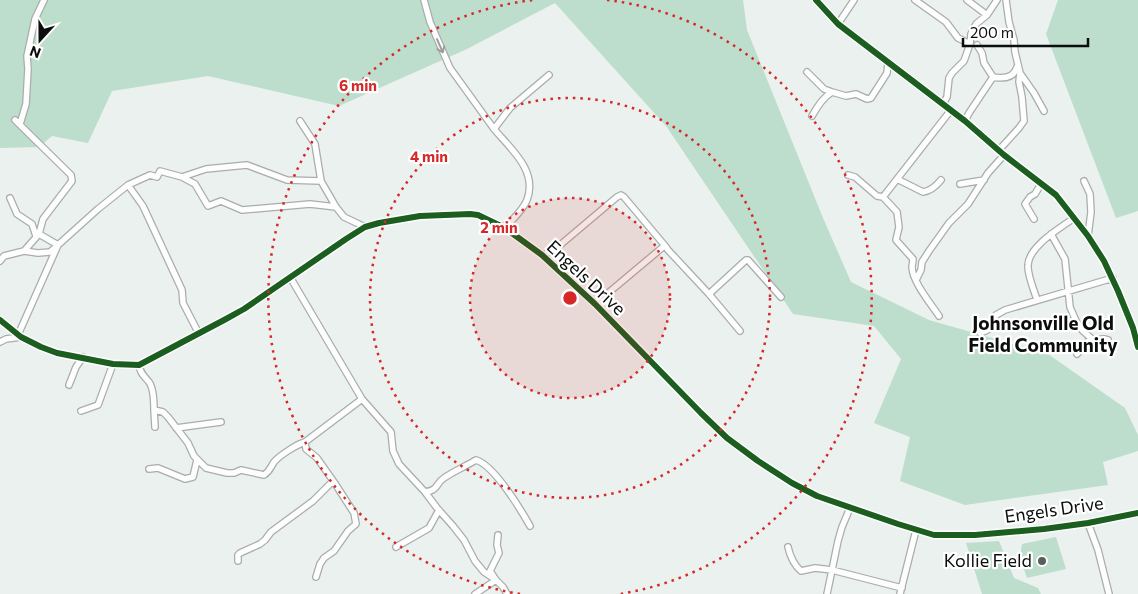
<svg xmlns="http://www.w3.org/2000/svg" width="1138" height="594" font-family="Commissioner,sans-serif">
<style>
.green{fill:#bddecc}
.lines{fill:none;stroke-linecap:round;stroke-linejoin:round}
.minor-casing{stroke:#a9adab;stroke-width:8}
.minor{stroke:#fcfdfc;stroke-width:5.5}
.cycleway-casing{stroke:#fff;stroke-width:9}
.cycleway{stroke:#1b5e20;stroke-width:6}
.oneway{stroke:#9c9d9c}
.ring{fill:none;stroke:#d62828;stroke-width:2.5;stroke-dasharray:2.5 5}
.poi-dot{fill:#595d5b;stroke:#fff;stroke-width:2}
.labels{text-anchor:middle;stroke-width:4.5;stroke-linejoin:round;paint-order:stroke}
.street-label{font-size:18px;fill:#0b0e0c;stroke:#fff}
.poi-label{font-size:18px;fill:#0b0e0c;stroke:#fff;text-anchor:end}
.neighbourhood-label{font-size:19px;font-weight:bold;fill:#0b0e0c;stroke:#fff}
.centre{fill:#d62828;stroke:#fff;stroke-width:2.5}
.ring-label{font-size:15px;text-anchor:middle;font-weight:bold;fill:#d62828;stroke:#fff;stroke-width:4.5;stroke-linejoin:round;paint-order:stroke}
</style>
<rect width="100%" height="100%" fill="#ebf1ee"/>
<path class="green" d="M0,0h743l4,30 76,188 28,64 78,38 119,34 77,54 13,27v16l-35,11 5,23 -143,20 -65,-24 10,-44 -36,-14 27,-64 -27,-33 -81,-12 -127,-188 -111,-123 -88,46 -128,57 -131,-30 -96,15 -24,52 -36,-7 -13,11 -39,1z
M1058,0h80v211l-22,7 -70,-184z
M1056,537l10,32 -39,9 -7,-20 2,-14z
M999,541l15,37 24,10 3,6h-59l-16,-51z"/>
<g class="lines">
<defs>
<path id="minor" d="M424,0l6,22 20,46 44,61
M816,0l22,24 127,97 39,34 52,40 32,41 16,25 14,30 15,37 5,19
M915,0l31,22 12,16 12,6
M967,0l20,15
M838,24l16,-24
M807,72l17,17 8,3
M1020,73l14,20 10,18
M993,77c11,2 21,1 24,-10
M943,104l4,-7 2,-19 3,-5 12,-12 6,-17 1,-10 5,-10 11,-9 10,-15
M812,116c5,-9 11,-19 20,-24l14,4 10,-2 11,5 4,-1 16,-25 1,-11
M15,120l56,55 1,6 -29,38 -4,15 -15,17
M300,121l15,23 6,37 15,26 8,10 21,10
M965,121l4,-8 24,-36 -9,-14 -2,-10 -5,-8
M20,124l6,-20 2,-35 -1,-13 8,-37 9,-19
M999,150l20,-22 5,-7 -2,-24 -3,-15 1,-9 -5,-21 -1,-12 -5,-18 -3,-22
M848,175l7,2 22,19 6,1 14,15 2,15 -3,13 17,19c0,3 -1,6 -1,8 0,14 19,37 27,49
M182,177l13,7 13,22 13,-5 21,9 68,-6 26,3
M897,179l26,13c7,-1 14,-7 18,-12
M1084,181l6,13 1,18 -3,24
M960,184l24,-4
M128,185l15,21 39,84 1,13 16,31
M883,197l68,-87
M10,198l7,16 15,10 4,12
M1034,219l-9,-15 5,-7 5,-3 6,-10
M505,228c7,-8 18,-18 22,-28 11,-29 -16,-51 -33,-71l16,-21 39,-33
M1051,234l14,25 5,48 6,14 6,9 11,10 11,-1 4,1
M542,255l11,-4 64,-54 4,-2 3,2 42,50
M0,261l4,-5 20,-5 14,2 12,-1 8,-7 -19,-11
M290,277l72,122 29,33 2,19 6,13 26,28 12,16 16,18 11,14 11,21 9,11 12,8 7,7 4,7
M916,280l5,-10 1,-8 7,-11 20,-28 19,-19 20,-31 16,-18
M709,294l31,37
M1037,300c-3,-10 -10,-26 -9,-35 1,-19 32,-37 46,-47
M595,304l68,-57h3l2,3 41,44 37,-34h2l33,37
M0,320l21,17 20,10 16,6 56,11 26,1 87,-46 18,-10 102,-70 19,-12 14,-4 41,-7 50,-2 8,1 27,13 37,27 53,49 106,109 26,25 31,23 34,22 25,13 81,28 36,11h41l69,-6 44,-6 50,-10
M980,333c15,-5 10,-6 16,-18l9,-5 108,-32
M18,335l40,-90 40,-36 30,-24 22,-10 7,2 3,-6 22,6 24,-8 41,-4 40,15 34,1
M0,342l6,-3 15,-2
M1077,354l14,-16
M139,365c1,8 5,11 10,17 5,7 5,20 5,28l9,2 5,5 20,26 6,13 12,12 21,5h7l7,-3 23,5c6,-4 6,-7 10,-13 5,-6 23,-18 31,-20
M69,385l7,-18 7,-10
M154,410l1,17
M81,411l17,-6 15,-41
M176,428l45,-6
M149,469l9,-1 27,11 8,-2 4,-17
M425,492c14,-2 10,-8 19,-14 10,-7 22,-12 32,-18 18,5 45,50 54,66
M1088,523l10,27 11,44
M396,547l33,-19 10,-18
M788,547c2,9 5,17 13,24l14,-3 17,2 70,18
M238,561v-6l2,-2 20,-9 5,-4 6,-8 42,-31 20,-20
M316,577l4,-13 4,-6 10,-7 14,-20 8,-7 -2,-11 -20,-31 -17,-24 -11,-9 -1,-7 57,-43
M475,594l21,-14 -6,-9 9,-18 -2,-8 1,-10
M827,594l11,-53 4,-14 8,-19
M900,594l16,-64"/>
</defs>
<use href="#minor" class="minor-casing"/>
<use href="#minor" class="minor"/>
<defs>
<path id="cycleway" d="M816,0l22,24 127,97 39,34 52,40 32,41 16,25 14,30 15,37 5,19
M0,320l21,17 20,10 16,6 56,11 26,1 87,-46 18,-10 102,-70 19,-12 14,-4 41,-7 50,-2 8,1 27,13 37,27 53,49 106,109 26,25 31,23 34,22 25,13 81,28 36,11h41l69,-6 44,-6 50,-10"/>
</defs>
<use href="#cycleway" class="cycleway-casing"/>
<use href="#cycleway" class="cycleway"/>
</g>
<defs><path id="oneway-shaft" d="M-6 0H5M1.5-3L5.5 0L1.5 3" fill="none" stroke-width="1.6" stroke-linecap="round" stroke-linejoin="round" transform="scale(1.25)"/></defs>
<use class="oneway" href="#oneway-shaft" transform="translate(440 46) rotate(66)"/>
<circle cx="570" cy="298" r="100" fill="#d62828" fill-opacity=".12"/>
<g class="ring">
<circle cx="570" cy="298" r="100"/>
<circle cx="570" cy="298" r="200"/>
<path d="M520 594A300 300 0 0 1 533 0M607 0A300 300 0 0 1 620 594"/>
</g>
<circle class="poi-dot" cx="1042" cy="561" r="5"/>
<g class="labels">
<g class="street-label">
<text transform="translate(586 278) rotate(43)" y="6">Engels Drive</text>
<text transform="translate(1054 510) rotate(-8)" y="6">Engels Drive</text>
</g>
<g class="poi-label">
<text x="1032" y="567">Kollie Field</text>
</g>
<g class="neighbourhood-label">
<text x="1043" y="330">Johnsonville Old<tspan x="1043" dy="22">Field Community</tspan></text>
</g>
</g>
<circle cx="570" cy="298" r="8" class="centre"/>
<g class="ring-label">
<text x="358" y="91">6 min</text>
<text x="429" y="162">4 min</text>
<text x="499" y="233">2 min</text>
</g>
<g transform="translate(40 40) rotate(201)" stroke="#ffffff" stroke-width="4" paint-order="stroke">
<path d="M0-4L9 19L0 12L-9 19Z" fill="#0b0e0c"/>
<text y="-8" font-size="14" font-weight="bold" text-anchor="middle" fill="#0b0e0c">N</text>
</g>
<path d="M963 38v8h125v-8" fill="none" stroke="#0b0e0c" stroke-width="2.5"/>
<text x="970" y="38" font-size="15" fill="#0b0e0c" stroke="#ffffff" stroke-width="4" paint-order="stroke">200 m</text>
</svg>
